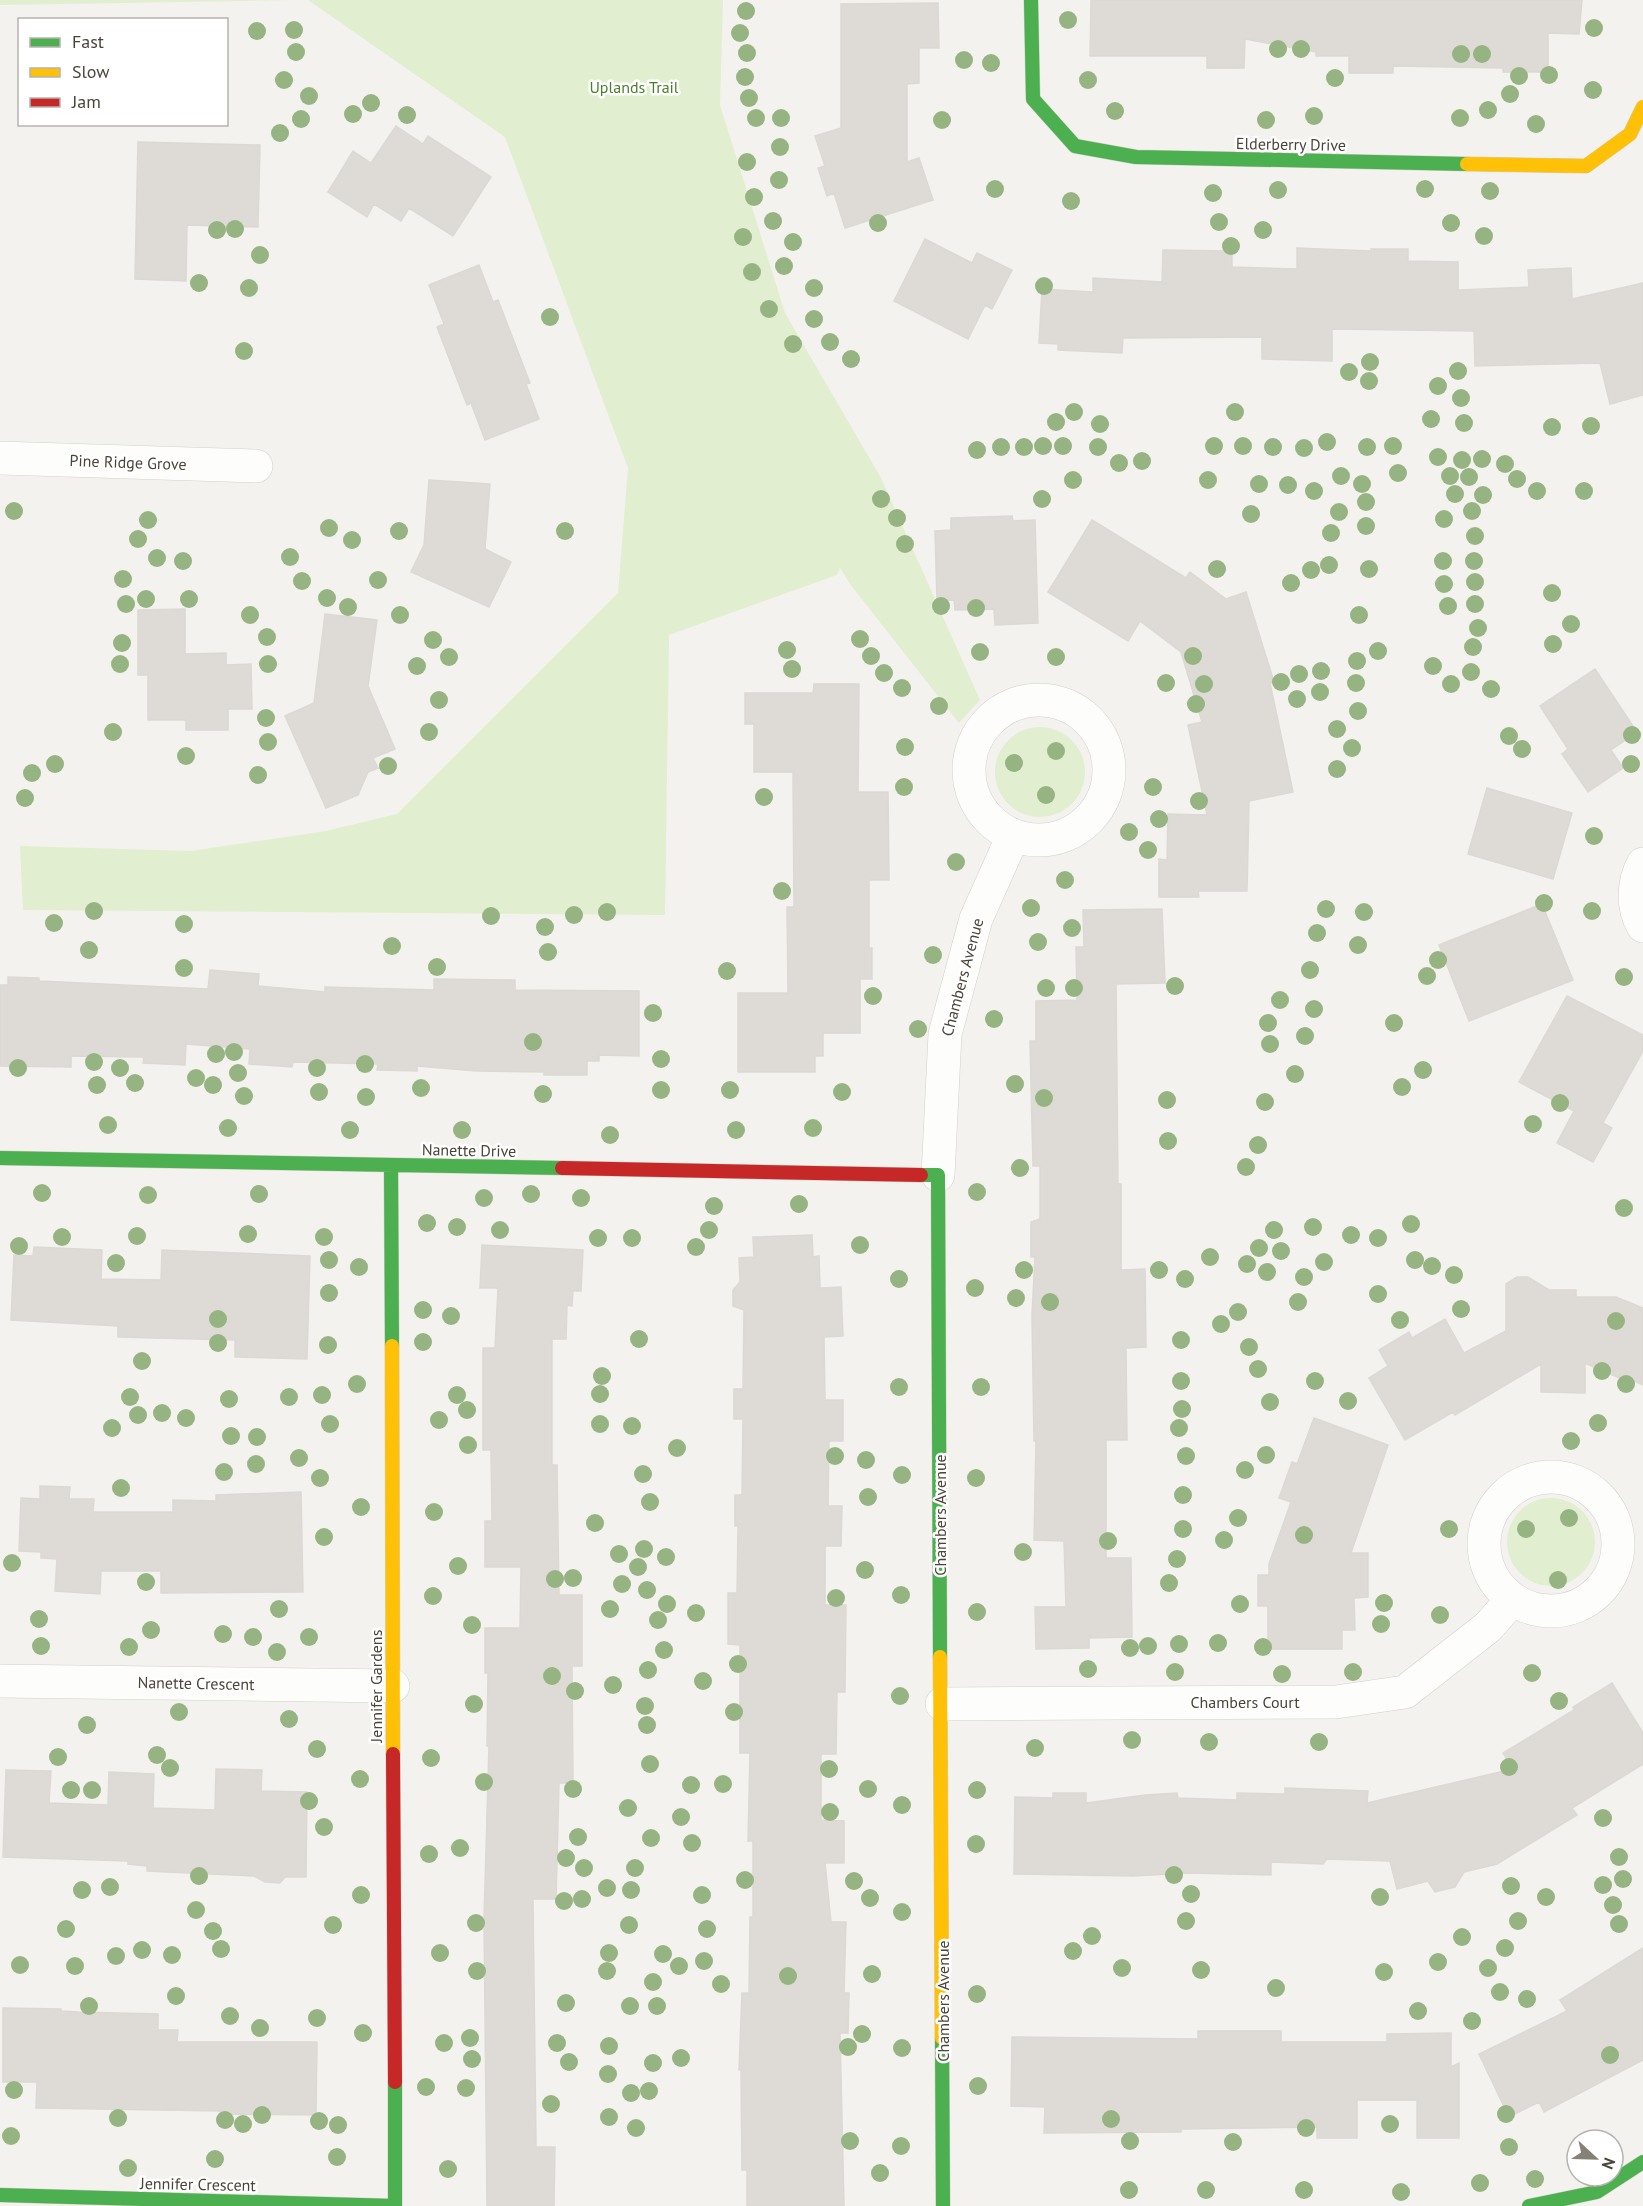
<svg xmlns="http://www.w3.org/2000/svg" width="1643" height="2206" font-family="'PT Sans',sans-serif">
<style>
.green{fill:#e1eecf}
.building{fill:#dedbd6;stroke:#dcd9d4;stroke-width:1.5}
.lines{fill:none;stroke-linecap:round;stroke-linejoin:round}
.street-casing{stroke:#d2d0cb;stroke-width:34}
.fast-casing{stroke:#d3cfc5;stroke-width:15}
.slow-casing{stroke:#d3cfc5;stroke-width:15}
.jam-casing{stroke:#d3cfc5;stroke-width:15}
.street{stroke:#fdfdfc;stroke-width:33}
.fast{stroke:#4caf50;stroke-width:14}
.slow{stroke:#ffc107;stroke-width:14}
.jam{stroke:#c62828;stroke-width:14}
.tree{fill:#96b382}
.labels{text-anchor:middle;stroke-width:5;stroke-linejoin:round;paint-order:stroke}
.park-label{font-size:16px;fill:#4a7f2a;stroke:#fff}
.street-label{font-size:16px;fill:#4b4439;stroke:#fff}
</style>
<rect width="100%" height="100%" fill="#f4f2ee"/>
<path class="green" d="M0,0h295l-295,5z
M308,0h415l-3,105 65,208 96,165 99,222 -21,23 -109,-139 -10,-16 -3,7 -168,60 -4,280 -642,-5 -3,-64 171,5 135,-20 71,-17 221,-221 10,-125 -123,-331z
M995 772a45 45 0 1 1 90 0a45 45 0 1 1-90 0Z
M1507 1542a44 44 0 1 1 88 0a44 44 0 1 1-88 0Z"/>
<path class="building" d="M1091,0h491l-3,34 -31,-1v39h-45v-4l-110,-2v7h-44v-17h-33v-4l-71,-13 -1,29h-37v-12h-117z
M938,3l1,45h-20v35l-12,1v78l12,-4 14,42 -88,28 -11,-35 -7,3 -9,-28 7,-2 -10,-30 26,-8v-124z
M396,126l27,18 5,-8 63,41 -38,59 -44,-28 -8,13 -27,-17 -7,13 -39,-25 25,-41 18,12z
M138,142l122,3 -2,82 -71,-2 -1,56 -51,-2z
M925,239l47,24 5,-10 35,17 -20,39 -7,-4 -17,34 -74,-38z
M1297,248l74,3v-2h37v12l50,1v28l71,-3 -1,-17 43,-2 1,31 71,-16v112l-33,9 -10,-41 -125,3 -1,-35 -142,-2v32l-70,-2v-22l-139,1 -1,15 -64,-3v-6l-19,-1 3,-54 51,3v-14l69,4 1,-32 69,1v16l65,2z
M479,265l14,37 5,-2 32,83 -4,1 13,35 -54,21 -14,-37 -4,2 -30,-78 7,-3 -15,-39z
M429,480l61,4 -5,65 26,13 -22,45 -78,-35 13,-27z
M1012,516l1,5 22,-1 3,103 -43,2 -1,-16 -39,1 -1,-10 -17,1 -2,-70 16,-1v-12z
M1092,520l94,58 4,-6 36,27 20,-7 28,90 -4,1 23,109 -44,9 -2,90h-49l1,6h-40v-38l8,1 1,-46 39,1 -19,-90 14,-3 -21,-70 -41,-31 -12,20 -80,-49z
M185,609v45l41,-1v12l25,-1 1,45h-24v21h-42v-10h-38v-45h-10v-65z
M325,614l52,6 -9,66 27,63 -22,9 5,10 -10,4 -10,23 -32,13 -41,-92 29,-13z
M1595,669l42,63 -26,18 12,18 -35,24 -26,-38 6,-5 -28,-43z
M814,684h45l-1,108h30l1,88h-20v68h3v31h-12v54h-37v23h-8v16h-77v-79h50l-1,-86h7l-1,-135h-39v-48h-9v-31h68z
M1487,788l85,25 -19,66 -85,-25z
M1542,904l31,76 -104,41 -30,-76z
M1162,909l3,74 -49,1 2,200h3v86l24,-1 1,78 -20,1 1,92h-21v118h25l1,79 -43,1v10l-53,1 -1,-42h31l-2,-66 -30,-1 2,-99h-2l-2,-126 3,-58h-4v-35l9,-3v-53h-7l-3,-125h6v-40l41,-1 -1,-53h8l-1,-37z
M210,970l49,4 -1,12 67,6v-5l109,3v-11l81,1v10l124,1v65l-40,-1v6h-12v14h-43v-3l-68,-1 -59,-5v5l-40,-1 1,-6 -85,-2 -1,5 -43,-3 1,-15 -64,-5 -1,21 -42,-2 1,-6 -73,-1v11l-71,-1v-81h8v-8l31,1v3l169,8z
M1567,996l76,39v16l-40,72 9,5 -19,34 -36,-19 17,-32 -55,-29z
M812,1235l1,22 6,-1 1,32 21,-1 2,49 -19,1 1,63h18v41h-14l-1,65h14l-1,40h-16v59h21l-1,87h-8l-1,62h-15v66l23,1v42h-19l6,59h15l-2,71h5l-1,40h-8l4,173h-97v-36h-5l-1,-100h-2l3,-77h7l1,-76h3v-76h-5l2,-88h-10v-108l-12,-1v-51h9l1,-67h-3v-31h7l1,-76h-9v-30h9l1,-79 -11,-4v-16l7,-8 -1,-24 15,-1 -1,-20z
M482,1245l101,5 -2,41h-8l-1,15 -5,-1 -1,34h-14v126h5l2,130h23v71h-10l1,117h-14l-3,116h-23l3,248h19l-1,59h-67l-3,-287 5,-173h-2l1,-73h-3v-45h35l1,-61h-36v-46h7l-1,-71h-8v-102h12l3,-60h-18z
M34,1247l68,3 -1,29 60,1 1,-30 148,6 -3,103 -72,-2v-17l-117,-3v-11l-107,-6 3,-65 19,1z
M1517,1277h11l21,13h27v7h40l27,11v77l-18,-8 -1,3 -39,-17v30l-44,-1v-28l-86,51 -2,-3 -48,28 -36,-62 19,-12 -9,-16 30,-18 3,6 33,-19 19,34 42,-22v-47z
M1314,1418l74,27 -37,108h17v44l-14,1 1,32h-13v19h-74v-43h-10v-31h11v-11l22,-62 -12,-4 13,-36 5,2z
M40,1486l30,1 -1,12h25l-1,13h80v-12l43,1v-6l85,-3 2,100 -142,1v-22h-60l-1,23 -45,-3 2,-32 -16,-1v-6l-22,-1 2,-53 19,1z
M1612,1683l31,50v31l-71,44 5,7 -80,49 -33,8 -9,15 -20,5 -7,-11 -31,8 -7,-28 -63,-2 -4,5 -52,-2v13l-83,-2 -55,3 -119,-2 1,-77 38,1v-5h33v10l59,-8 32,-2 1,5 59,2v-7l48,1v-6l83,3 -1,12 146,-34 -10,-16 71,-43 -1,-3z
M216,1769l46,1 -1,21 46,1 -1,85h-21l-5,6 -15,-1 -11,-6 -107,-5v-5l-19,-2v-3l-125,-4 3,-87 45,1 -2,32 59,2 1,-33 45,2 -1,34 62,2z
M1643,1948v112l-99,52 -5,-10 -30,15 -30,-63 88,-43 -7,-11z
M3,2008l58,1v2l17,1 80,2v16h20l-1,12h140l-1,73 -96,-1v-3l-184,-3 1,-26h-34z
M1198,2031h83v11h106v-8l64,-1v34l8,-4v75h-42v-38h-60v38h-40v-11l-136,2v3l-137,1 1,-26 -34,-1 1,-69 186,2z"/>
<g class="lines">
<defs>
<path id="street" d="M0,458l256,8
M969 770a70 70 0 1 1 140 0a70 70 0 1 1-140 0Z
M1643,864c-10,19 -11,43 0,62
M938,1175l7,-141 31,-115 37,-83
M1484 1544a67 67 0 1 1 134 0a67 67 0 1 1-134 0Z
M0,1681l393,5
M942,1704l394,-2 69,-10 83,-65 24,-27"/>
<path id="fast" d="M1031,0l2,99 42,47 61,11 331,7
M0,1158l562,10
M391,1165l1,181
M921,1175h17l2,482
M942,2038l1,168
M0,2195l395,11v-124
M1529,2206l68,-14 46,-30"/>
<path id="slow" d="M1467,164l119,2 44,-32 13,-27
M392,1346l1,408
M940,1657l2,381"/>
<path id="jam" d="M562,1168l359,7
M393,1754l2,328"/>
</defs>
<use href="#street" class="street-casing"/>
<use href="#fast" class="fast-casing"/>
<use href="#slow" class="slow-casing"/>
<use href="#jam" class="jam-casing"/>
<use href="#street" class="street"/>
<use href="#fast" class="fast"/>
<use href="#slow" class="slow"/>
<use href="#jam" class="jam"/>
</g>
<g class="tree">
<circle cx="746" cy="11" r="9"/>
<circle cx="1068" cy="20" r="9"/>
<circle cx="1594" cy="28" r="9"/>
<circle cx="294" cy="30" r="9"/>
<circle cx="257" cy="31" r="9"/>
<circle cx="740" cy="33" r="9"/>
<circle cx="1278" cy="49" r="9"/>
<circle cx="1301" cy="49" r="9"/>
<circle cx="296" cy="52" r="9"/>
<circle cx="747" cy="53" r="9"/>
<circle cx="1461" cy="54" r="9"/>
<circle cx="1482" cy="54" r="9"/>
<circle cx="964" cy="60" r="9"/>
<circle cx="991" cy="63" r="9"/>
<circle cx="1549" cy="75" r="9"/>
<circle cx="1519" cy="76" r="9"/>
<circle cx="745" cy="77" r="9"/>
<circle cx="1335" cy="78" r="9"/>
<circle cx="284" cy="80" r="9"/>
<circle cx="1088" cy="80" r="9"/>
<circle cx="1593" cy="90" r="9"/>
<circle cx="1510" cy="94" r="9"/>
<circle cx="309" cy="96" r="9"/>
<circle cx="749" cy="98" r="9"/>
<circle cx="371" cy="103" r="9"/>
<circle cx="1488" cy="110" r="9"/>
<circle cx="1115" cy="111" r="9"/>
<circle cx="353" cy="114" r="9"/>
<circle cx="407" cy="115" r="9"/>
<circle cx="1314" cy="116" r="9"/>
<circle cx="756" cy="118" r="9"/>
<circle cx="781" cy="118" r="9"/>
<circle cx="1460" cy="118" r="9"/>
<circle cx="301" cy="119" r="9"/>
<circle cx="942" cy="120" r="9"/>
<circle cx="1266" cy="120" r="9"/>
<circle cx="1536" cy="124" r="9"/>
<circle cx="280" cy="133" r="9"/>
<circle cx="780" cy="147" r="9"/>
<circle cx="747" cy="162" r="9"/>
<circle cx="779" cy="180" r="9"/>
<circle cx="995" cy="189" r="9"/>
<circle cx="1425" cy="189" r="9"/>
<circle cx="1278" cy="190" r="9"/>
<circle cx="1490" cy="191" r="9"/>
<circle cx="1213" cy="193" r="9"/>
<circle cx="754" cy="197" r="9"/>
<circle cx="1071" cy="201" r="9"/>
<circle cx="773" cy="221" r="9"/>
<circle cx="1219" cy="222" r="9"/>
<circle cx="878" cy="223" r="9"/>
<circle cx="1451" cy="223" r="9"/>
<circle cx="235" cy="229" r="9"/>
<circle cx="217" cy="230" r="9"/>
<circle cx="1263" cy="230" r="9"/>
<circle cx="1484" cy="236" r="9"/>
<circle cx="743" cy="237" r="9"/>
<circle cx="793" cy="242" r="9"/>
<circle cx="1231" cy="246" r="9"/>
<circle cx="260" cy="255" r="9"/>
<circle cx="784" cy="266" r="9"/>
<circle cx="752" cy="272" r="9"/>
<circle cx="199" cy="283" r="9"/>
<circle cx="1044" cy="286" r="9"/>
<circle cx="249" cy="288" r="9"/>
<circle cx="814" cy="288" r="9"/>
<circle cx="769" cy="309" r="9"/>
<circle cx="550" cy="317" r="9"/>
<circle cx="814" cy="319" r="9"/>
<circle cx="830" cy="342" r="9"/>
<circle cx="793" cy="344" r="9"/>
<circle cx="244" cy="351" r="9"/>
<circle cx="851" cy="359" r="9"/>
<circle cx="1370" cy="362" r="9"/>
<circle cx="1458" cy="371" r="9"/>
<circle cx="1349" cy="372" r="9"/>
<circle cx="1369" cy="381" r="9"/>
<circle cx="1438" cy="386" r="9"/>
<circle cx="1461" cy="398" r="9"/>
<circle cx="1074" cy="412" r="9"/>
<circle cx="1235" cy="412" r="9"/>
<circle cx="1431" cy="419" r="9"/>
<circle cx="1056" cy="422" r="9"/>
<circle cx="1464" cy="423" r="9"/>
<circle cx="1100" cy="424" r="9"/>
<circle cx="1591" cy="426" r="9"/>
<circle cx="1552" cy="427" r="9"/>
<circle cx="1327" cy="442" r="9"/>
<circle cx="1043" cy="446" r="9"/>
<circle cx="1063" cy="446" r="9"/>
<circle cx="1214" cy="446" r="9"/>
<circle cx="1243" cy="446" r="9"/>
<circle cx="1393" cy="446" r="9"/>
<circle cx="1001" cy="447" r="9"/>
<circle cx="1024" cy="447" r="9"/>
<circle cx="1098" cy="447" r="9"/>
<circle cx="1273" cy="447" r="9"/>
<circle cx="1367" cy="447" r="9"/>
<circle cx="1304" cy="448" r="9"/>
<circle cx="977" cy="450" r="9"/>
<circle cx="1438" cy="457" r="9"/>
<circle cx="1482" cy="459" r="9"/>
<circle cx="1462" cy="460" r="9"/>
<circle cx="1142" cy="461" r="9"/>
<circle cx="1119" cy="463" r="9"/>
<circle cx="1505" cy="464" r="9"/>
<circle cx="1398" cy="473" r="9"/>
<circle cx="1341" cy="476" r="9"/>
<circle cx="1450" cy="476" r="9"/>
<circle cx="1469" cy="477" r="9"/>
<circle cx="1517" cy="479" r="9"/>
<circle cx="1073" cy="480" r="9"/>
<circle cx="1208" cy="480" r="9"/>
<circle cx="1259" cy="484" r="9"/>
<circle cx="1362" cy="484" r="9"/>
<circle cx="1288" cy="485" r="9"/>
<circle cx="1314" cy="491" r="9"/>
<circle cx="1537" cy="491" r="9"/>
<circle cx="1584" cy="491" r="9"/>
<circle cx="1455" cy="494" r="9"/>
<circle cx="1483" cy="495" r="9"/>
<circle cx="881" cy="499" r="9"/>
<circle cx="1042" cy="499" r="9"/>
<circle cx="1366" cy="502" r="9"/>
<circle cx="14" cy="511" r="9"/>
<circle cx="1472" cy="511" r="9"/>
<circle cx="1339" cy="512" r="9"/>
<circle cx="1251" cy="514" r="9"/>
<circle cx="897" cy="518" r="9"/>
<circle cx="1444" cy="519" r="9"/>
<circle cx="148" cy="520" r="9"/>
<circle cx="1366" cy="526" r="9"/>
<circle cx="329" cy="528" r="9"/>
<circle cx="399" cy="531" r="9"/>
<circle cx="565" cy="531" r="9"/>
<circle cx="1331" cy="533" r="9"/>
<circle cx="1475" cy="536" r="9"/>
<circle cx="138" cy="539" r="9"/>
<circle cx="352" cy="540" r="9"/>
<circle cx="905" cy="544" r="9"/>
<circle cx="290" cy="557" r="9"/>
<circle cx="157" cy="558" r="9"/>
<circle cx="183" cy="561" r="9"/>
<circle cx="1443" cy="561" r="9"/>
<circle cx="1474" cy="561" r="9"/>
<circle cx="1329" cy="565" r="9"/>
<circle cx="1217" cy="569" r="9"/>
<circle cx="1369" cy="569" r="9"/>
<circle cx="1311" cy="570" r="9"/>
<circle cx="123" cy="579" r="9"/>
<circle cx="378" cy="580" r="9"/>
<circle cx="302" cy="581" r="9"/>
<circle cx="1475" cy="582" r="9"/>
<circle cx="1291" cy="583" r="9"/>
<circle cx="1444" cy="584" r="9"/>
<circle cx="1552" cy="593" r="9"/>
<circle cx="327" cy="598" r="9"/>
<circle cx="146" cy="599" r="9"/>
<circle cx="189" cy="599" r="9"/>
<circle cx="126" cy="604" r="9"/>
<circle cx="1475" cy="604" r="9"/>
<circle cx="941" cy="606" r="9"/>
<circle cx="1448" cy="606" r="9"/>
<circle cx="348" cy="607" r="9"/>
<circle cx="976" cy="608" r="9"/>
<circle cx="250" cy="615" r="9"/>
<circle cx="400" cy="615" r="9"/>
<circle cx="1359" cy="615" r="9"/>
<circle cx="1571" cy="624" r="9"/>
<circle cx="1478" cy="628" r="9"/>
<circle cx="267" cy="637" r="9"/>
<circle cx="860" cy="639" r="9"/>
<circle cx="433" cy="640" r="9"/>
<circle cx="122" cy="643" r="9"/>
<circle cx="1553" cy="644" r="9"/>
<circle cx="1473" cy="647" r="9"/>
<circle cx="787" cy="650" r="9"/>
<circle cx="1378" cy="651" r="9"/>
<circle cx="980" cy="652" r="9"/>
<circle cx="871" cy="656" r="9"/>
<circle cx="1193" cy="656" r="9"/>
<circle cx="449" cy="657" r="9"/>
<circle cx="1056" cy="657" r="9"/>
<circle cx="1357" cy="661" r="9"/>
<circle cx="120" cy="664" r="9"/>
<circle cx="268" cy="664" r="9"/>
<circle cx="417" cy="666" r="9"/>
<circle cx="1433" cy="666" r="9"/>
<circle cx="792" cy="669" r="9"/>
<circle cx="1321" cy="671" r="9"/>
<circle cx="1471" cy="672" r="9"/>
<circle cx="884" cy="673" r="9"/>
<circle cx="1299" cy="674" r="9"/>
<circle cx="1281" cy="682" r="9"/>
<circle cx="1166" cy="683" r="9"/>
<circle cx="1356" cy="683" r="9"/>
<circle cx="1204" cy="684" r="9"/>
<circle cx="1451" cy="684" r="9"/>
<circle cx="902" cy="688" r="9"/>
<circle cx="1491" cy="689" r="9"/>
<circle cx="1320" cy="692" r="9"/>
<circle cx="1297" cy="699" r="9"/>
<circle cx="439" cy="700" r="9"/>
<circle cx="1196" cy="704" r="9"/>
<circle cx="939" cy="706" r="9"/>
<circle cx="1358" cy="711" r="9"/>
<circle cx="266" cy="718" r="9"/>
<circle cx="1337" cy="729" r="9"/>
<circle cx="113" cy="732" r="9"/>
<circle cx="429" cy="732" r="9"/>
<circle cx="1632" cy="735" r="9"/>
<circle cx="1509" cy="736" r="9"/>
<circle cx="268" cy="742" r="9"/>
<circle cx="905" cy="747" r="9"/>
<circle cx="1352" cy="748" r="9"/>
<circle cx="1522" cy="749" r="9"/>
<circle cx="1056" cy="751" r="9"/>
<circle cx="186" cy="756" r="9"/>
<circle cx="1014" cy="763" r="9"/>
<circle cx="55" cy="764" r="9"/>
<circle cx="1631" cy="764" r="9"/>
<circle cx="388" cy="766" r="9"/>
<circle cx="1337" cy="769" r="9"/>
<circle cx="32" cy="773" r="9"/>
<circle cx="258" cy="775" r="9"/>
<circle cx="904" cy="787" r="9"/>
<circle cx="1153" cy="787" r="9"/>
<circle cx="1046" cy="795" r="9"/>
<circle cx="764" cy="797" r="9"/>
<circle cx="25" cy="798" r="9"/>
<circle cx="1199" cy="801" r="9"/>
<circle cx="1159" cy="819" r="9"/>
<circle cx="1129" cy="832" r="9"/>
<circle cx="1594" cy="836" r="9"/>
<circle cx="1148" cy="850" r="9"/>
<circle cx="956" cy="862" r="9"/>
<circle cx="1065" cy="880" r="9"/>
<circle cx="782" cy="891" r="9"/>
<circle cx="1544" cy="903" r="9"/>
<circle cx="1031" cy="908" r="9"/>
<circle cx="1326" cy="909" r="9"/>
<circle cx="94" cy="911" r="9"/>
<circle cx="1592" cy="911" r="9"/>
<circle cx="607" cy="912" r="9"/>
<circle cx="1364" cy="912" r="9"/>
<circle cx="574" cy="915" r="9"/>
<circle cx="491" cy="916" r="9"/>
<circle cx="54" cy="923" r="9"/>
<circle cx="184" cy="924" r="9"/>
<circle cx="545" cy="927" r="9"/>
<circle cx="1072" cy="928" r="9"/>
<circle cx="1317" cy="933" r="9"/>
<circle cx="1038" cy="942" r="9"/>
<circle cx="1358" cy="945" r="9"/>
<circle cx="392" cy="946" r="9"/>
<circle cx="89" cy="950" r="9"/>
<circle cx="548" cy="952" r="9"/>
<circle cx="933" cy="955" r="9"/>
<circle cx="1438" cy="960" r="9"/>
<circle cx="437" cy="967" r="9"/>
<circle cx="184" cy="968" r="9"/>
<circle cx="1310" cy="970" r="9"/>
<circle cx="727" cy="971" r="9"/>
<circle cx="1427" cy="976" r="9"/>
<circle cx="1624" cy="977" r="9"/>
<circle cx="1175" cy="986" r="9"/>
<circle cx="1046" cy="988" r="9"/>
<circle cx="1074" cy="988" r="9"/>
<circle cx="873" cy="996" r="9"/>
<circle cx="1280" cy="1000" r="9"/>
<circle cx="1314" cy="1009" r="9"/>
<circle cx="653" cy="1013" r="9"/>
<circle cx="994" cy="1019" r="9"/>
<circle cx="1268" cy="1023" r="9"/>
<circle cx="1394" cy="1023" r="9"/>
<circle cx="918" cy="1029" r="9"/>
<circle cx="1305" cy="1036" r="9"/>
<circle cx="533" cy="1042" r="9"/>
<circle cx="1270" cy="1044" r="9"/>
<circle cx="234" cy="1052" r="9"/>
<circle cx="216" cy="1054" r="9"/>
<circle cx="661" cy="1059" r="9"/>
<circle cx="94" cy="1062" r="9"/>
<circle cx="365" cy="1064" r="9"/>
<circle cx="18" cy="1068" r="9"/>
<circle cx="120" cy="1068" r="9"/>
<circle cx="317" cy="1068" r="9"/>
<circle cx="1423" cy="1070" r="9"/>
<circle cx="238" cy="1073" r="9"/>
<circle cx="1295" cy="1074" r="9"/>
<circle cx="196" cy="1078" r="9"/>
<circle cx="135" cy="1083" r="9"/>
<circle cx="1015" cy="1084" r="9"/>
<circle cx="97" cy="1085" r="9"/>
<circle cx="213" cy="1085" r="9"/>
<circle cx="1402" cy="1087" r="9"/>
<circle cx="421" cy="1088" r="9"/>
<circle cx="661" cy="1090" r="9"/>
<circle cx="730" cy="1090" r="9"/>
<circle cx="319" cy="1092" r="9"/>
<circle cx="842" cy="1092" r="9"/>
<circle cx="543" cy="1094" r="9"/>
<circle cx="244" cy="1096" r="9"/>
<circle cx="366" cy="1097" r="9"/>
<circle cx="1044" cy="1098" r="9"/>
<circle cx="1167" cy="1100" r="9"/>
<circle cx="1265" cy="1102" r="9"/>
<circle cx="1560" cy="1103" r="9"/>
<circle cx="1533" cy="1124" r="9"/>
<circle cx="108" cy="1125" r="9"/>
<circle cx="228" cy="1128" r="9"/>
<circle cx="813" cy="1128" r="9"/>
<circle cx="350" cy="1130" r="9"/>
<circle cx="462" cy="1130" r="9"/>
<circle cx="736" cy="1130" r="9"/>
<circle cx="610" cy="1135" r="9"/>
<circle cx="1168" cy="1141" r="9"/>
<circle cx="1258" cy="1145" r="9"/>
<circle cx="1246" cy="1167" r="9"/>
<circle cx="1020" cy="1168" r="9"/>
<circle cx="977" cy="1192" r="9"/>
<circle cx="42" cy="1193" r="9"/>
<circle cx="259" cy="1194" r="9"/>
<circle cx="531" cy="1194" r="9"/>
<circle cx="148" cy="1195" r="9"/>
<circle cx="484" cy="1198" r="9"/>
<circle cx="581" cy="1198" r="9"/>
<circle cx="799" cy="1204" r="9"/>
<circle cx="714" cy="1206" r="9"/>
<circle cx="1624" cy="1208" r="9"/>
<circle cx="427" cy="1223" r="9"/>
<circle cx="1411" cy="1224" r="9"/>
<circle cx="457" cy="1227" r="9"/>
<circle cx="1313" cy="1227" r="9"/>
<circle cx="500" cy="1230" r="9"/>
<circle cx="709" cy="1230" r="9"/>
<circle cx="1274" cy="1230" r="9"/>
<circle cx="248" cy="1234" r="9"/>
<circle cx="1351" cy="1235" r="9"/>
<circle cx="137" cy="1236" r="9"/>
<circle cx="62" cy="1237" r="9"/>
<circle cx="324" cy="1237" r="9"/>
<circle cx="598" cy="1238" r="9"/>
<circle cx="632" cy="1238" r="9"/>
<circle cx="1378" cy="1238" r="9"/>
<circle cx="860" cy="1245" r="9"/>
<circle cx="19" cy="1246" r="9"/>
<circle cx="696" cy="1247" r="9"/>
<circle cx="1259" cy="1248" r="9"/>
<circle cx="1281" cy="1251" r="9"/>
<circle cx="1210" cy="1257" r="9"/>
<circle cx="329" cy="1260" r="9"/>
<circle cx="1415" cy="1260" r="9"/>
<circle cx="1324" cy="1262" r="9"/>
<circle cx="116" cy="1263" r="9"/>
<circle cx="1247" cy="1264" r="9"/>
<circle cx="1432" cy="1266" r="9"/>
<circle cx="359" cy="1267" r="9"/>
<circle cx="1024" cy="1270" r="9"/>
<circle cx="1159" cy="1270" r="9"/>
<circle cx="1267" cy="1272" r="9"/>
<circle cx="1454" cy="1275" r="9"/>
<circle cx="1304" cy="1277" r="9"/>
<circle cx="899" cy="1279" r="9"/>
<circle cx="1185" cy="1279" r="9"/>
<circle cx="975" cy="1288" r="9"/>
<circle cx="329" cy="1293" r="9"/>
<circle cx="1378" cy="1294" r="9"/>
<circle cx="1016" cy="1298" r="9"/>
<circle cx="1050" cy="1302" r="9"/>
<circle cx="1298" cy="1302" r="9"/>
<circle cx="1461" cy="1309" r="9"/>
<circle cx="423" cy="1310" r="9"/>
<circle cx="1238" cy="1312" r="9"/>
<circle cx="451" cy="1316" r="9"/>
<circle cx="218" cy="1319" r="9"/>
<circle cx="1400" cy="1320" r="9"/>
<circle cx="1616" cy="1321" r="9"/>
<circle cx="1221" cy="1324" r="9"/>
<circle cx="639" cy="1339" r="9"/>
<circle cx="1181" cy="1340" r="9"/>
<circle cx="423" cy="1342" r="9"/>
<circle cx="218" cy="1343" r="9"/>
<circle cx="328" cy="1345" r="9"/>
<circle cx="1249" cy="1347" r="9"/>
<circle cx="142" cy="1361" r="9"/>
<circle cx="1258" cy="1369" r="9"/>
<circle cx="1602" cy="1371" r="9"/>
<circle cx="602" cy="1376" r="9"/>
<circle cx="1181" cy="1381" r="9"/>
<circle cx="1315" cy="1381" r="9"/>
<circle cx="357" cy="1384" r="9"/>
<circle cx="1626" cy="1384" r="9"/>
<circle cx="899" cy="1387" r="9"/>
<circle cx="981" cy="1387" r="9"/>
<circle cx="600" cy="1394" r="9"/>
<circle cx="322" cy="1395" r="9"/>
<circle cx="457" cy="1395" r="9"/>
<circle cx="130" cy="1397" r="9"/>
<circle cx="289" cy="1397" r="9"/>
<circle cx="229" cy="1399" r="9"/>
<circle cx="1348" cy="1401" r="9"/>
<circle cx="1270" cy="1402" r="9"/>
<circle cx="1182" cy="1409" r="9"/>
<circle cx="467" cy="1410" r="9"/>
<circle cx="162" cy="1413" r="9"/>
<circle cx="138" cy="1415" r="9"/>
<circle cx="186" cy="1418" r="9"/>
<circle cx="439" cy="1420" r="9"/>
<circle cx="1598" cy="1423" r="9"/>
<circle cx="330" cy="1424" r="9"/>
<circle cx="600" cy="1424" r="9"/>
<circle cx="632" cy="1426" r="9"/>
<circle cx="112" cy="1428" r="9"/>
<circle cx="1179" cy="1428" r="9"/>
<circle cx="231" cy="1436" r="9"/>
<circle cx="257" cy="1437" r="9"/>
<circle cx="1571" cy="1441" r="9"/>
<circle cx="468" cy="1445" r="9"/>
<circle cx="677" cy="1448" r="9"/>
<circle cx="1266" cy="1455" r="9"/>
<circle cx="835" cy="1456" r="9"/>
<circle cx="1186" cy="1456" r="9"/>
<circle cx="299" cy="1458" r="9"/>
<circle cx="866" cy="1460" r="9"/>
<circle cx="256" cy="1464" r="9"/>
<circle cx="1245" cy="1470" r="9"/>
<circle cx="224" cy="1472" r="9"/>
<circle cx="643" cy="1474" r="9"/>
<circle cx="902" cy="1475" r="9"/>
<circle cx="320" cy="1478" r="9"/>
<circle cx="976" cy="1478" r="9"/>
<circle cx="121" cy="1488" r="9"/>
<circle cx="1183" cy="1495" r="9"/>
<circle cx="868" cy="1497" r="9"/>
<circle cx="650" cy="1502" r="9"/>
<circle cx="361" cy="1507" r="9"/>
<circle cx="434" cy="1512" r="9"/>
<circle cx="1238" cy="1518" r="9"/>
<circle cx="1569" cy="1518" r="9"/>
<circle cx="595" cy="1523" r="9"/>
<circle cx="1183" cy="1529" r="9"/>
<circle cx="1449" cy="1529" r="9"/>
<circle cx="1526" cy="1529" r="9"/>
<circle cx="1304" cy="1535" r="9"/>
<circle cx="324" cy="1537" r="9"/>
<circle cx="1224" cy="1540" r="9"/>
<circle cx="1108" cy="1541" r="9"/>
<circle cx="644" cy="1549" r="9"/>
<circle cx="1023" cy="1552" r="9"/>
<circle cx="619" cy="1554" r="9"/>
<circle cx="666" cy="1557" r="9"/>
<circle cx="1177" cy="1559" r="9"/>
<circle cx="12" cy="1563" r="9"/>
<circle cx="458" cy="1566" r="9"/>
<circle cx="638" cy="1567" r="9"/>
<circle cx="865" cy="1570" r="9"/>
<circle cx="573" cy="1578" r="9"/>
<circle cx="555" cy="1579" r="9"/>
<circle cx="1558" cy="1580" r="9"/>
<circle cx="146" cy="1582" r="9"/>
<circle cx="1169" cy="1583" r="9"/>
<circle cx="622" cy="1584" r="9"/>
<circle cx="647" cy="1590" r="9"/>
<circle cx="901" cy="1595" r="9"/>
<circle cx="433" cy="1596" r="9"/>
<circle cx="836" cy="1598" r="9"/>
<circle cx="1384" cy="1603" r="9"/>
<circle cx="667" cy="1604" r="9"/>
<circle cx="1240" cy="1604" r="9"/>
<circle cx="279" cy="1609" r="9"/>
<circle cx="610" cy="1609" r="9"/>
<circle cx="977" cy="1612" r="9"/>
<circle cx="696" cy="1613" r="9"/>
<circle cx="1440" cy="1615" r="9"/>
<circle cx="39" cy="1619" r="9"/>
<circle cx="658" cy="1620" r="9"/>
<circle cx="1381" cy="1624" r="9"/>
<circle cx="472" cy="1625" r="9"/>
<circle cx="151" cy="1630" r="9"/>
<circle cx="223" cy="1634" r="9"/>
<circle cx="253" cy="1637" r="9"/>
<circle cx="309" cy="1637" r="9"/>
<circle cx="1218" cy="1643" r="9"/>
<circle cx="1179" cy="1644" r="9"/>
<circle cx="41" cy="1646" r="9"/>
<circle cx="1148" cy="1646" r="9"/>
<circle cx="129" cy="1647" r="9"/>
<circle cx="1263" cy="1647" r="9"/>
<circle cx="1130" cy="1648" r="9"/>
<circle cx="664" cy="1650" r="9"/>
<circle cx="277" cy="1652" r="9"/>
<circle cx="738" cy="1664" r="9"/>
<circle cx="1088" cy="1669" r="9"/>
<circle cx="648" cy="1670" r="9"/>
<circle cx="1175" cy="1672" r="9"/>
<circle cx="1353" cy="1672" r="9"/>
<circle cx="1532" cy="1673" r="9"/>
<circle cx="1282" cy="1674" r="9"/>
<circle cx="552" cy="1676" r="9"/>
<circle cx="703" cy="1681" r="9"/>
<circle cx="613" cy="1685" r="9"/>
<circle cx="575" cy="1691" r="9"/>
<circle cx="900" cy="1696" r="9"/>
<circle cx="1559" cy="1701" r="9"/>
<circle cx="474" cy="1704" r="9"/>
<circle cx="645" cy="1706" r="9"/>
<circle cx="179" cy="1712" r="9"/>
<circle cx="734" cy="1712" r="9"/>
<circle cx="289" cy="1719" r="9"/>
<circle cx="87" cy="1725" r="9"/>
<circle cx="647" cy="1725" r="9"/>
<circle cx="1132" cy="1740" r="9"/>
<circle cx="1209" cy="1742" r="9"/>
<circle cx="1319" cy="1742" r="9"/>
<circle cx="1035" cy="1748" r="9"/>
<circle cx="317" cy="1749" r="9"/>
<circle cx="157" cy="1755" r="9"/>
<circle cx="58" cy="1757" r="9"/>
<circle cx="431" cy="1758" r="9"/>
<circle cx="650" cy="1764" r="9"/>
<circle cx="1509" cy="1767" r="9"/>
<circle cx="170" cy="1768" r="9"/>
<circle cx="829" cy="1769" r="9"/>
<circle cx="360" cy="1779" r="9"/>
<circle cx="484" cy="1782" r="9"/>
<circle cx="723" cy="1784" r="9"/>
<circle cx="691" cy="1785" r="9"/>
<circle cx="573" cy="1789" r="9"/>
<circle cx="868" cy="1789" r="9"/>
<circle cx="71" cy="1790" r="9"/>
<circle cx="92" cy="1790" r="9"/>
<circle cx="977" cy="1790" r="9"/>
<circle cx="309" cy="1801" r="9"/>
<circle cx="902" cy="1805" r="9"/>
<circle cx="628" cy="1808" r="9"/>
<circle cx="830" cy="1812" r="9"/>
<circle cx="681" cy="1817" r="9"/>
<circle cx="1603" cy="1818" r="9"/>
<circle cx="324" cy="1827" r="9"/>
<circle cx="578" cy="1837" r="9"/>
<circle cx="651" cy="1838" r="9"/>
<circle cx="692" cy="1843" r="9"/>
<circle cx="976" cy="1844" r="9"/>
<circle cx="460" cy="1848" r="9"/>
<circle cx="429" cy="1854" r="9"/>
<circle cx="1619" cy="1857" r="9"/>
<circle cx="566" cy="1858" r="9"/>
<circle cx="584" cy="1868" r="9"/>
<circle cx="635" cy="1868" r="9"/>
<circle cx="1174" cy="1875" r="9"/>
<circle cx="199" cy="1876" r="9"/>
<circle cx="1623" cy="1879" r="9"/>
<circle cx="745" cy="1880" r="9"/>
<circle cx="854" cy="1881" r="9"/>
<circle cx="1603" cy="1885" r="9"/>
<circle cx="1511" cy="1886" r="9"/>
<circle cx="110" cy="1887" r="9"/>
<circle cx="607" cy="1888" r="9"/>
<circle cx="82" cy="1890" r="9"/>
<circle cx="631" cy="1890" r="9"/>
<circle cx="1191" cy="1894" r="9"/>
<circle cx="361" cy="1895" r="9"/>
<circle cx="702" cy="1895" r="9"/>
<circle cx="1380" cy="1897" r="9"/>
<circle cx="1546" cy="1897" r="9"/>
<circle cx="870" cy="1898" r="9"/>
<circle cx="582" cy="1899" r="9"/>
<circle cx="564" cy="1901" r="9"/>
<circle cx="1613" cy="1905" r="9"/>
<circle cx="196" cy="1910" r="9"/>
<circle cx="902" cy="1912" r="9"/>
<circle cx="1186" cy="1921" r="9"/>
<circle cx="1518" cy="1921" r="9"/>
<circle cx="476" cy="1923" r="9"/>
<circle cx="1619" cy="1924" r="9"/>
<circle cx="333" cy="1925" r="9"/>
<circle cx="629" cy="1925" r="9"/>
<circle cx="66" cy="1929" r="9"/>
<circle cx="707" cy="1929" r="9"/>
<circle cx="213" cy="1931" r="9"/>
<circle cx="1092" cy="1936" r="9"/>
<circle cx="1462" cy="1937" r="9"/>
<circle cx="1505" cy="1948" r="9"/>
<circle cx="221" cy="1949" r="9"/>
<circle cx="142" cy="1950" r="9"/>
<circle cx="1073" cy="1951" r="9"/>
<circle cx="440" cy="1953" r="9"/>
<circle cx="609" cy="1953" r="9"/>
<circle cx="663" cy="1954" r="9"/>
<circle cx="172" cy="1955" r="9"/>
<circle cx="116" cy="1956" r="9"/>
<circle cx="704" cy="1961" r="9"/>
<circle cx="1438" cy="1962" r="9"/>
<circle cx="20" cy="1965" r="9"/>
<circle cx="75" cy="1966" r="9"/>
<circle cx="679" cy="1966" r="9"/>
<circle cx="1122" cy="1968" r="9"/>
<circle cx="1488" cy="1968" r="9"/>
<circle cx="1201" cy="1970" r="9"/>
<circle cx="477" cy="1971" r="9"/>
<circle cx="607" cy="1971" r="9"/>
<circle cx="1384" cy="1972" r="9"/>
<circle cx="872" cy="1974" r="9"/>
<circle cx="788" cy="1976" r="9"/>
<circle cx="653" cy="1982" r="9"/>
<circle cx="721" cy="1984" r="9"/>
<circle cx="1276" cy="1988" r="9"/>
<circle cx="1500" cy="1992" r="9"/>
<circle cx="977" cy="1994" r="9"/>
<circle cx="176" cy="1996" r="9"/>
<circle cx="1527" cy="1999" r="9"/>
<circle cx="566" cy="2003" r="9"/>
<circle cx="89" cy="2006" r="9"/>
<circle cx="630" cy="2006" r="9"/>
<circle cx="657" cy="2006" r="9"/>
<circle cx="1418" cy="2011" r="9"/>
<circle cx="230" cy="2016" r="9"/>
<circle cx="317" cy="2018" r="9"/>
<circle cx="1472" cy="2021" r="9"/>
<circle cx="260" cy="2028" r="9"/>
<circle cx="363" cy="2033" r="9"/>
<circle cx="862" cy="2034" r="9"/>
<circle cx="470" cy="2038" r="9"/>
<circle cx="444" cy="2043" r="9"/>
<circle cx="557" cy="2043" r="9"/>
<circle cx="609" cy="2046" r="9"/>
<circle cx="848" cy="2047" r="9"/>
<circle cx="902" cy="2048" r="9"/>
<circle cx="1610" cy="2055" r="9"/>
<circle cx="681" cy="2058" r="9"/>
<circle cx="472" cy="2059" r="9"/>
<circle cx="569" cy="2062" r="9"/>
<circle cx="653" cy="2063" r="9"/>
<circle cx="608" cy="2074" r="9"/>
<circle cx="978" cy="2086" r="9"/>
<circle cx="426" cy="2087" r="9"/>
<circle cx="466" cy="2088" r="9"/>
<circle cx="14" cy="2090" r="9"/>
<circle cx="649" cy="2091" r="9"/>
<circle cx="631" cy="2093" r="9"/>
<circle cx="551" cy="2104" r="9"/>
<circle cx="1506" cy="2114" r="9"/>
<circle cx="262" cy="2115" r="9"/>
<circle cx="609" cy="2117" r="9"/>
<circle cx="118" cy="2118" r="9"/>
<circle cx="1111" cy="2119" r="9"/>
<circle cx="225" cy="2120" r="9"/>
<circle cx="319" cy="2121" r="9"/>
<circle cx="243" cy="2124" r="9"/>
<circle cx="1390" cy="2124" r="9"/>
<circle cx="338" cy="2125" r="9"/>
<circle cx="636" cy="2128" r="9"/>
<circle cx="1306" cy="2128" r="9"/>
<circle cx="11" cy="2136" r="9"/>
<circle cx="850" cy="2141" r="9"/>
<circle cx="1130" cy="2141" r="9"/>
<circle cx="1233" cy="2142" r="9"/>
<circle cx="901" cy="2146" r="9"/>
<circle cx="1509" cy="2147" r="9"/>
<circle cx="337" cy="2157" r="9"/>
<circle cx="215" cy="2159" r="9"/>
<circle cx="128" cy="2168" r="9"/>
<circle cx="448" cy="2169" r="9"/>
<circle cx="880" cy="2173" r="9"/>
<circle cx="1535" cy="2179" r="9"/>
<circle cx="1480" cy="2183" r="9"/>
<circle cx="1129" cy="2190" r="9"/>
<circle cx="1206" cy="2190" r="9"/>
<circle cx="1304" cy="2190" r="9"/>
<circle cx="1401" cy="2192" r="9"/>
</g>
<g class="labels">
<g class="park-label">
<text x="634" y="93">Uplands Trail</text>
</g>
<g class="street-label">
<text transform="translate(1291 144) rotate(1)" y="6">Elderberry Drive</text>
<text transform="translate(128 462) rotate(2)" y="6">Pine Ridge Grove</text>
<text transform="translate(962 977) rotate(-75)" y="6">Chambers Avenue</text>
<text transform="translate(469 1150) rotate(1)" y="6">Nanette Drive</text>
<text transform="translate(940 1515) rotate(-90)" y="6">Chambers Avenue</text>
<text transform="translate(196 1683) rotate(1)" y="6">Nanette Crescent</text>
<text transform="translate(376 1686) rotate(-90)" y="6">Jennifer Gardens</text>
<text x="1245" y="1708">Chambers Court</text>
<text transform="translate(943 2001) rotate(-90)" y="6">Chambers Avenue</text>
<text transform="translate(198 2184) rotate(1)" y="6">Jennifer Crescent</text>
</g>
</g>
<rect x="18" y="18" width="210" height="108" fill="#ffffff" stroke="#b7b4b0" stroke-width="1.5"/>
<rect x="30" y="38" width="30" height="9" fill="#4caf50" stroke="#b7b4b0" stroke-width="1.5"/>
<text x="72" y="48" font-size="18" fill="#4b4439">Fast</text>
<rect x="30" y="68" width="30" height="9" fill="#ffc107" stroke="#b7b4b0" stroke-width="1.5"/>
<text x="72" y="78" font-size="18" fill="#4b4439">Slow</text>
<rect x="30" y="98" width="30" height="9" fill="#c62828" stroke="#b7b4b0" stroke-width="1.5"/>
<text x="72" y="108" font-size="18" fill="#4b4439">Jam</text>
<g transform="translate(1595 2158) rotate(112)"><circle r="28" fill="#ffffff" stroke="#b7b4b0" stroke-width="1.5"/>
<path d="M0-4.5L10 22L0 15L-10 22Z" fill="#868178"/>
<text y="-9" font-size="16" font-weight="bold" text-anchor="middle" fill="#4b4439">N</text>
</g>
</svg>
